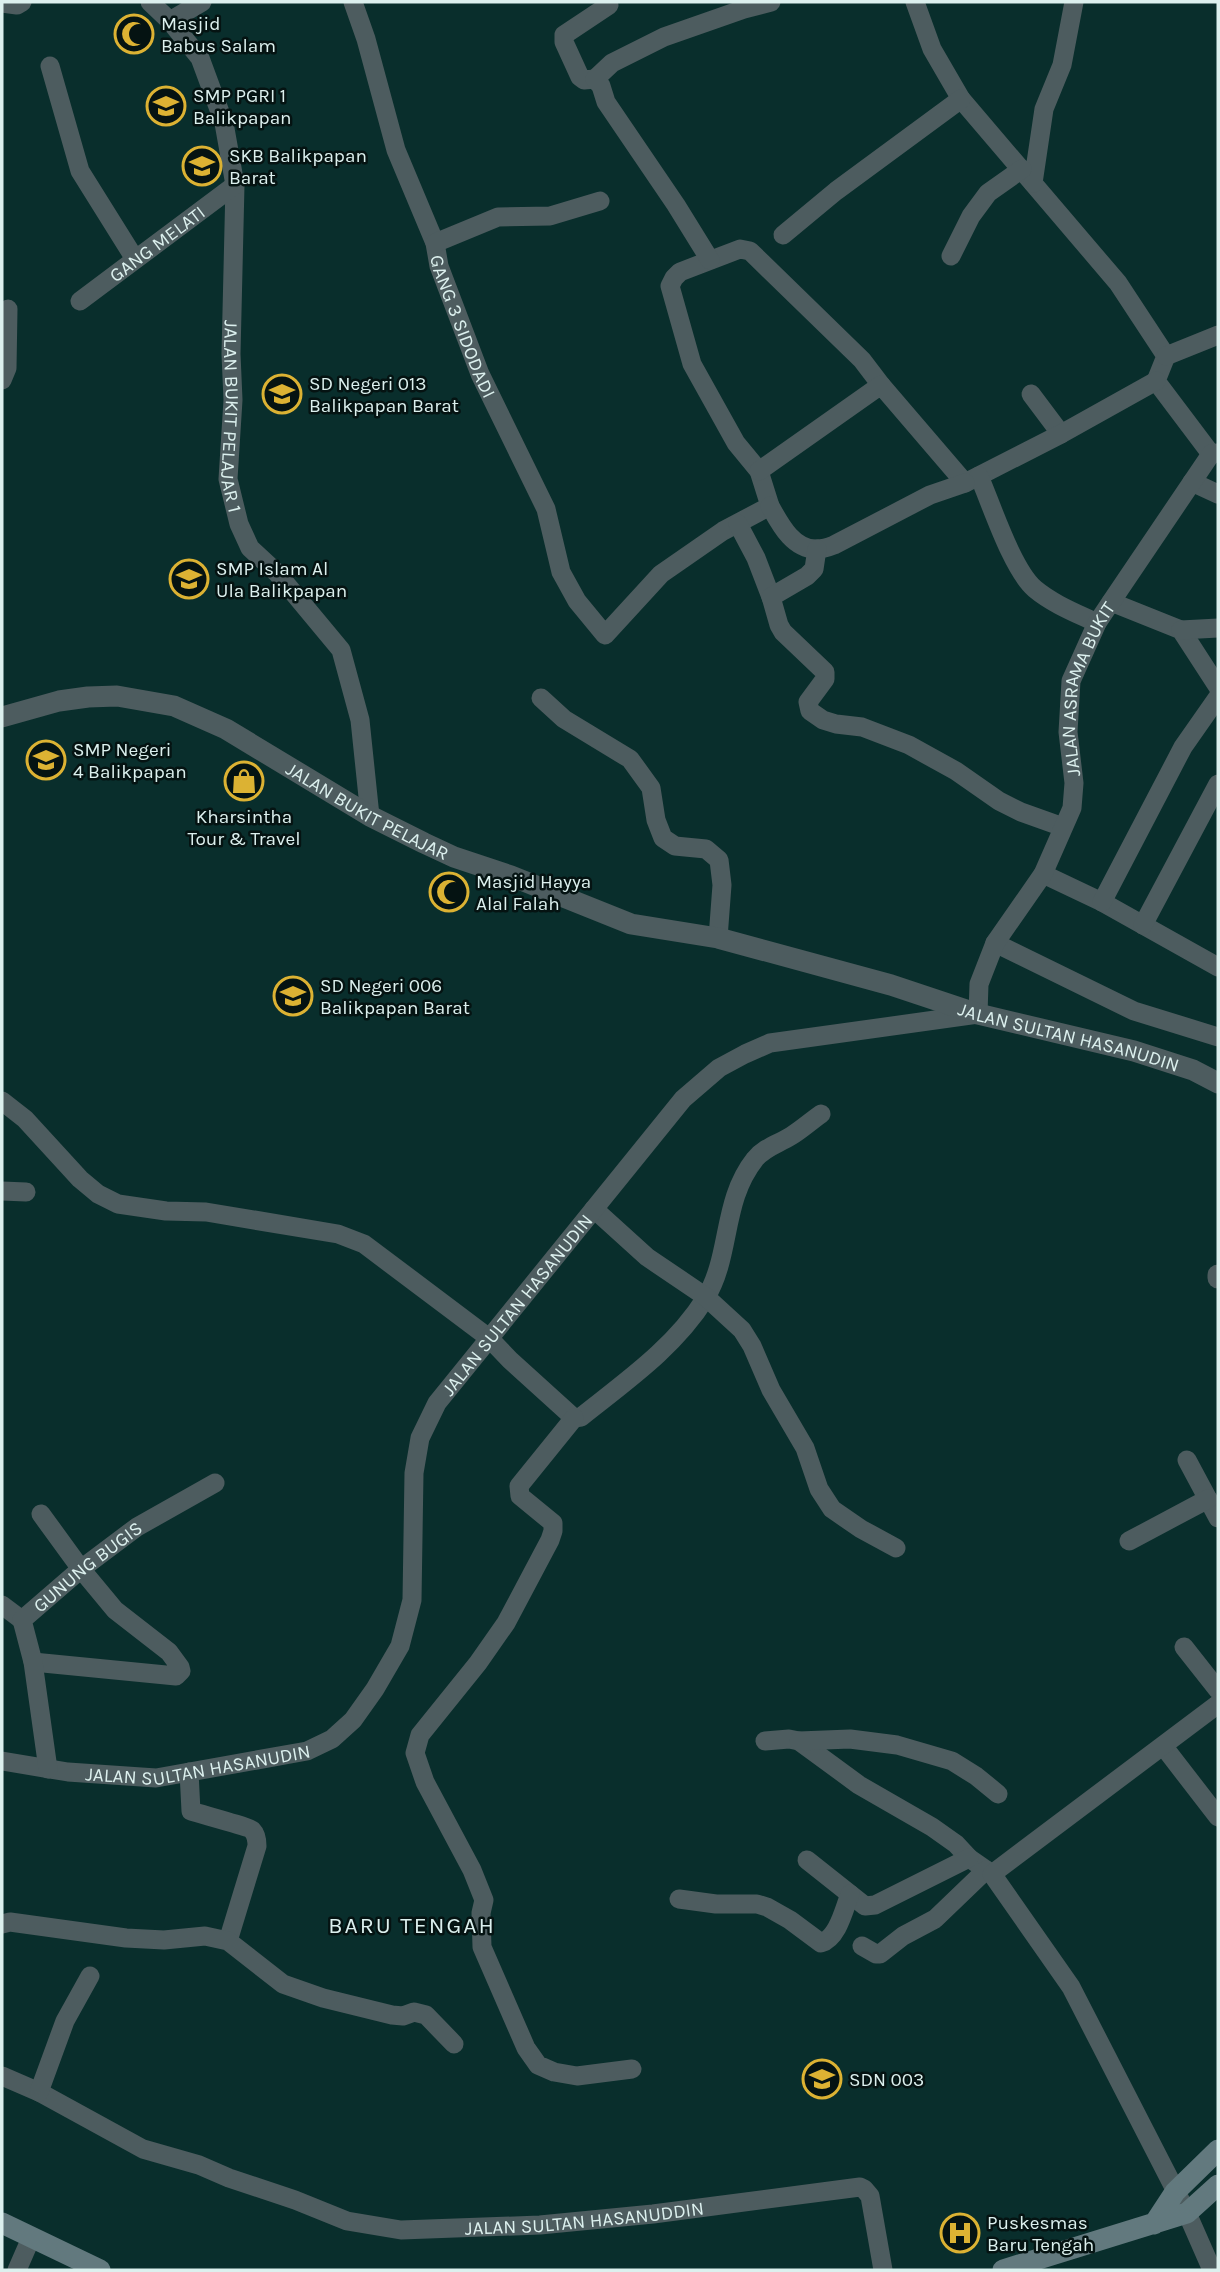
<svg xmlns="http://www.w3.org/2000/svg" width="1220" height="2272" font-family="Karla,sans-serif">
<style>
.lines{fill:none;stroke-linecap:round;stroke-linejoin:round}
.minor{stroke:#4d5c5f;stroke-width:19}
.tertiary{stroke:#4d5c5f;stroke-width:21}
.secondary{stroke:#62797e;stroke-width:21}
.labels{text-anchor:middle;stroke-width:5;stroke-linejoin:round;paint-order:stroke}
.poi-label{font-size:19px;fill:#dcf0ee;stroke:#051312;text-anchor:start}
.street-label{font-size:19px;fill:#dcf0ee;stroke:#051312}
.quarter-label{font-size:23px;letter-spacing:2px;fill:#dcf0ee;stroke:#051312}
</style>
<rect width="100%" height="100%" fill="#092e2c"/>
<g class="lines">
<g class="minor">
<path id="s1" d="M150,2l20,19 30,37 24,65 11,62 -4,169 2,46 -5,79 11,45 11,24 27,25 64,77 19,70 10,96"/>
<path id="s2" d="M353,2l13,37 30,111 39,93 4,23 41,108 66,135 15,63 16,29 28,34 56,-61 62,-43 47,-25 -11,-35 -23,-28 -44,-79 -22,-78 4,-8 6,-6 60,-23 10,2 112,109 19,25"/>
<path d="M915,2l17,47 29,50 157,184 48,73 -10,25 55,73"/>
<path d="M2,3l15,2 5,-3"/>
<path d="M170,21l32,-19"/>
<path d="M50,66l30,105 55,88"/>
<path d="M595,79l-11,1 -4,-3 -16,-35v-7l45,-30"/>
<path d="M1033,183l11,-74 18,-44 12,-63"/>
<path d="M783,235l53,-44 125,-92"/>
<path d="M435,243l63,-26 52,-1 50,-15"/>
<path d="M951,256l20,-40 17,-23 34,-24"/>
<path d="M710,260l-34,-55 -70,-103 -5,-16 -6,-7 17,-16 52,-26 80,-28 27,-7"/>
<path id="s3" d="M80,301l155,-116"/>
<path d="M1166,356l52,-21"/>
<path d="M2,380l5,-12 1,-59"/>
<path d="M1031,394l30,40"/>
<path d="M759,471l122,-86 84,98 96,-49 95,-53"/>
<path d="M979,476c13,30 33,93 56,113 18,15 41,24 62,34"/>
<path d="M1192,482l26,12"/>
<path d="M770,506c10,18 23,44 47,43 5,0 12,-2 17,-4l96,-50 35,-12"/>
<path d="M738,524l18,34 15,39"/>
<path d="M817,549l-3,20 -7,7 -36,21 8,28 4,7 42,40v7l-17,23 2,9 13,9 13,4 26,3 47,18 47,26 43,30 22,11 42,15"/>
<path d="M1111,602l70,28 37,57"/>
<path d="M1181,630l37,-2"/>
<path d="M541,698l23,21 66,40 21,29 5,32 7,18 12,8 31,3 13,11 3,25 -4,53"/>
<path d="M1043,874l59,28 116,65"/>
<path d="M1102,902l81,-155 35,-50"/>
<path d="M1143,925l75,-141"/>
<path d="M995,943l139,68 84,26"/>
<path d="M2,1101l23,18 55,60 18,15 20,10 48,7 40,1 132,22 26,10 125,94 21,22 64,58 7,-1c45,-36 93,-69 124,-118 27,-44 16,-97 50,-140 10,-12 23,-15 36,-23 10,-6 20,-15 30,-22"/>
<path d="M2,1191l24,1"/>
<path d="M594,1209l53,48 59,40 36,33 10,16 19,44 34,58 14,41 13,20 29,20 35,19"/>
<path d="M574,1418l-55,68 1,10 33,27v8l-3,9 -44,83 -28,40 -58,72 -5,18 10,29 47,88 12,30 -3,13 1,34 44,101 12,17 16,7 23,4 55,-7"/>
<path d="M1187,1460l31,58"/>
<path d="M1129,1541l79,-42"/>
<path d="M2,1605l20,15"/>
<path d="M1184,1647l34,43"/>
<path d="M33,1662l143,14 5,-5 -1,-4 -11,-15 -54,-42 -34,-41 -40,-55"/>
<path d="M765,1741l24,-2 10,2 60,44 73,42 24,17 13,14 23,16"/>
<path d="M799,1741l51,-2 47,6 55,16 24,15 22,18"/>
<path d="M1164,1747l54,70"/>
<path id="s4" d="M2,1761l66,11 88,6 151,-27 25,-12 21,-19 22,-31 25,-43 12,-46 2,-127 6,-35 17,-35 246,-304 36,-31 26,-14 25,-11 208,-29 1,-30 16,-41 48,-69 29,-66 2,-25 -6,-51 3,-51 26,-58 14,-21 100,-148 7,-1"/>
<path id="s5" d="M48,1769l-15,-107 -11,-42 59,-51 56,-42 78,-44"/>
<path d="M189,1772l2,39c9,3 58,16 61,19 4,4 5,10 5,16l-29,95"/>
<path d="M807,1860l58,46 10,-1 94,-47"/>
<path d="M679,1899l37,5h41l10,3 23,13 31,23c17,-5 23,-34 29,-49"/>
<path d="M2,1924l8,-2 116,16 38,2 41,-4 23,5 55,43 40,14 69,17 11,1 11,-4 12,3 28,29"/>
<path d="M862,1946l14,8h4l23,-18 32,-17 51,-49"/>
<path id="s6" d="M2,2076l37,16 104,57 56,16 30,13 66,22 52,21 54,9 139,-5 113,-11 207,-27 4,2 6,7 13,74"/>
<path d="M39,2092l26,-71 25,-45"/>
<path d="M17,2270l14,-32"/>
<path d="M1212,2270l-25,-57 -116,-226 -79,-113 226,-170"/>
</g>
<g class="tertiary">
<path id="s7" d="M2,717l57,-16 29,-4 29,-1 57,10 52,23 144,87 54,27 30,14 57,19 120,48 87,14 173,47 87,29 156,37 59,19 25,13"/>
<path d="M1218,1275v3"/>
</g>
<path class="secondary" d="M2,2223l98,47
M1154,2224l21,-32 43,-42
M1003,2270l184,-57 31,-28"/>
</g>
<defs>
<symbol id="mosque-ring" viewBox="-11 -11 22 22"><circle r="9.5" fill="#051312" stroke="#dcb233" stroke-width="1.5"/><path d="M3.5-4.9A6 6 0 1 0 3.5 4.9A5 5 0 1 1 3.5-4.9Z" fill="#dcb233"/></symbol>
<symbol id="school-ring" viewBox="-11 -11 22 22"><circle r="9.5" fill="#051312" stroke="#dcb233" stroke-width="1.5"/><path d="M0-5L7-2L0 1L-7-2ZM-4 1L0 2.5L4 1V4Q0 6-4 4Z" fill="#dcb233"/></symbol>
<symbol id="shop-ring" viewBox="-11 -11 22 22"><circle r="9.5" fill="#051312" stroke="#dcb233" stroke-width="1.5"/><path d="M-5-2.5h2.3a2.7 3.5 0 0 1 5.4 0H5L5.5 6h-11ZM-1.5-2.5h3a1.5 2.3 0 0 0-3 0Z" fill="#dcb233"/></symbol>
<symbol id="hospital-ring" viewBox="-11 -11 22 22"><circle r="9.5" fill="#051312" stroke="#dcb233" stroke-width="1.5"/><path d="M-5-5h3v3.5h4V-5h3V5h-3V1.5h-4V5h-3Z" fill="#dcb233"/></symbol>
</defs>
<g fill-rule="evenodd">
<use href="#mosque-ring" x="112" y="12" width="44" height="44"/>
<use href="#school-ring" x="144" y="84" width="44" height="44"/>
<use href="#school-ring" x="180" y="144" width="44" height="44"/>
<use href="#school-ring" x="260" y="372" width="44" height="44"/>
<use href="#school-ring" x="167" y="557" width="44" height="44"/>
<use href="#school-ring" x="24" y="738" width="44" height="44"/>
<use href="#shop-ring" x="222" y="759" width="44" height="44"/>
<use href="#mosque-ring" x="427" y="870" width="44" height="44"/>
<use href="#school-ring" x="271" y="974" width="44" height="44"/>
<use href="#school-ring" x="800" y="2057" width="44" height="44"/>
<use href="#hospital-ring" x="938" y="2211" width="44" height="44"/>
</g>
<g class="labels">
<g class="poi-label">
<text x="161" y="30">Masjid<tspan x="161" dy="22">Babus Salam</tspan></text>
<text x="193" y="102">SMP PGRI 1<tspan x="193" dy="22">Balikpapan</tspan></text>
<text x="229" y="162">SKB Balikpapan<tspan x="229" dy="22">Barat</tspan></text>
<text x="309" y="390">SD Negeri 013<tspan x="309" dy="22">Balikpapan Barat</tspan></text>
<text x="216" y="575">SMP Islam Al<tspan x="216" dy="22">Ula Balikpapan</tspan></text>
<text x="73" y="756">SMP Negeri<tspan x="73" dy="22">4 Balikpapan</tspan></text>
<text x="244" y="823" text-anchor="middle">Kharsintha<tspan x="244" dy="22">Tour &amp; Travel</tspan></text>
<text x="476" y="888">Masjid Hayya<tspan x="476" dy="22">Alal Falah</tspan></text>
<text x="320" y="992">SD Negeri 006<tspan x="320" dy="22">Balikpapan Barat</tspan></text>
<text x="849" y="2086">SDN 003</text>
<text x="987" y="2229">Puskesmas<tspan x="987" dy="22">Baru Tengah</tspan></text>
</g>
<g class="street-label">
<text dy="7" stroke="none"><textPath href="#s3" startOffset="96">GANG MELATI</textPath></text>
<text dy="7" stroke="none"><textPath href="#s2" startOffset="343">GANG 3 SIDODADI</textPath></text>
<text dy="7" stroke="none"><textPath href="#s1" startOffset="439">JALAN BUKIT PELAJAR 1</textPath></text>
<text dy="7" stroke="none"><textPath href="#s4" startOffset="1760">JALAN ASRAMA BUKIT</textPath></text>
<text dy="7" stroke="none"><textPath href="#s7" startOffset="396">JALAN BUKIT PELAJAR</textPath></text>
<text dy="7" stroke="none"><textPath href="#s7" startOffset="1136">JALAN SULTAN HASANUDIN</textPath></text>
<text dy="7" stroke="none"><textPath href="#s4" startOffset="828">JALAN SULTAN HASANUDIN</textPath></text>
<text dy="7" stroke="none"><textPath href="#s5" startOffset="236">GUNUNG BUGIS</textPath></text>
<text dy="7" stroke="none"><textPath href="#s4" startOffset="198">JALAN SULTAN HASANUDIN</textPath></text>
<text dy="7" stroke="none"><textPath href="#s6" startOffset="614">JALAN SULTAN HASANUDDIN</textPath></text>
</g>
<g class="quarter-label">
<text x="412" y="1933">BARU TENGAH</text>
</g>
</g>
<rect width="1220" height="2272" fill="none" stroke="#dcf0ee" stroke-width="7"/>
</svg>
